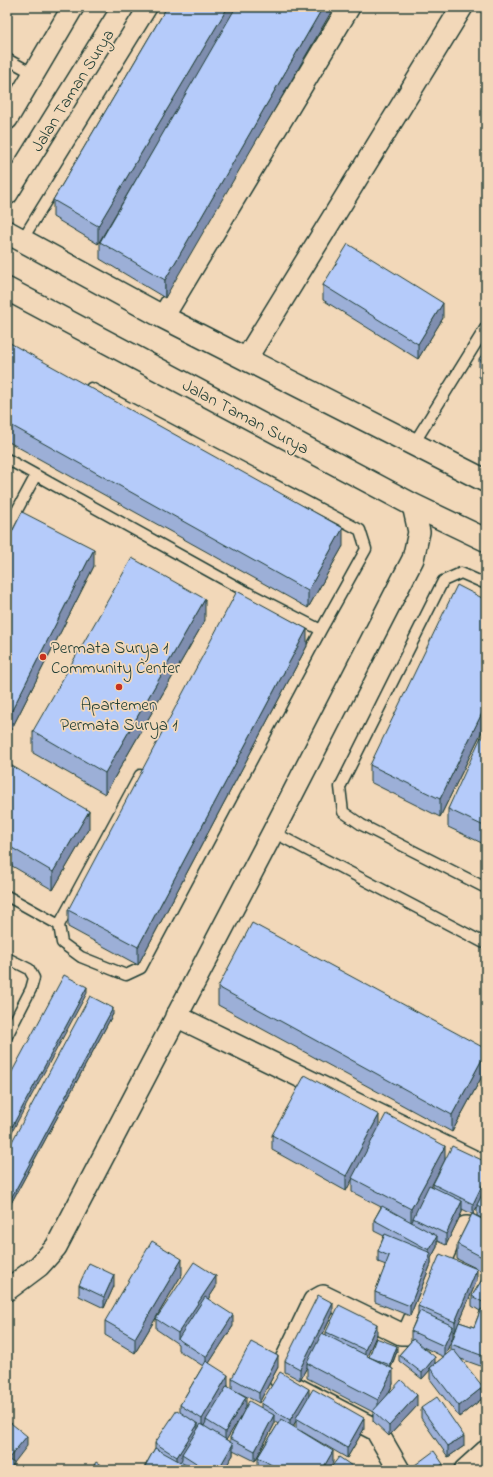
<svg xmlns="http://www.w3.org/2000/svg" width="493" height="1477" font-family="'Indie Flower',sans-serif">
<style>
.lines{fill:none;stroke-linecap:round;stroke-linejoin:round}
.lane-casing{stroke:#1f3d34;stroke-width:13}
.street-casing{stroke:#1f3d34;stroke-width:24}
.secondary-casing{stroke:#1f3d34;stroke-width:25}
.lane{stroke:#f2d8b9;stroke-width:10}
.street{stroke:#f2d8b9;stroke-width:21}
.secondary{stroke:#f2d8b9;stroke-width:22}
.wall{fill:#9cafd7;stroke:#1f3d34;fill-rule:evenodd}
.shaded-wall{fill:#7f8eaf;stroke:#1f3d34}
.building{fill:#b5cbfa;stroke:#1f3d34}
.poi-dot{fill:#c8321e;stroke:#f2d8b9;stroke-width:1.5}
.labels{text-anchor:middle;stroke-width:3.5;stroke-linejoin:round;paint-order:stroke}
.street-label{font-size:17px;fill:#1f3d34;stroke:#f2d8b9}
.poi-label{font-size:17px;fill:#1f3d34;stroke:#f2d8b9;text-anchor:start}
</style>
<rect width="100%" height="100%" fill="#f2d8b9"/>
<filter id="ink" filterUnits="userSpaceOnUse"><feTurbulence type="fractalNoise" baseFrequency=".025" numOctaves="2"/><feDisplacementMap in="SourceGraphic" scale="8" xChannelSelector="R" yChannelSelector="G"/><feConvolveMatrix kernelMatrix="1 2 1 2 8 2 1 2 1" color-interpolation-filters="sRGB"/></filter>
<g filter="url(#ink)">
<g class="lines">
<defs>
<path id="lane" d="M7,59l27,15
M22,240l144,-233
M413,445l73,-118
M7,459l234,130 80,41
M7,529l29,-54
M486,584l-25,-11 -18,8 -103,206 3,25 19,13 124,63
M273,832l213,112
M7,896l52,29 3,18 19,14 45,18 15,-7 180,-338 45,-81 -6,-19 -269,-142
M59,925l81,-150
M7,958l22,11 5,9 -3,11 -24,47"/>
<path id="street" d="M7,119l66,-112
M7,194l116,-187
M163,317l186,-310
M246,359l216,-352
M176,1016l310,151
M7,1290l32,-24 17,-19 217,-415 140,-273 6,-27 -6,-27
M399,1470l-23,-40 -94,-49 -3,-4 1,-5 34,-71 9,-5 78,38h7l44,-100 14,-7 20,2
M465,1470l21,-19"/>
<path id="secondary" d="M7,232l156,85 323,164
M7,289l406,216 73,35"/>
</defs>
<use href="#lane" class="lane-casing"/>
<use href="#street" class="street-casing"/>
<use href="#secondary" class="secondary-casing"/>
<use href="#lane" class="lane"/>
<use href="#street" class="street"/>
<use href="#secondary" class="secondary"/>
</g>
<path class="wall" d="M167,7l-2,291 -65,-39v-17l34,-59 -36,61 -45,-27v-17z
M323,285l120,33 -25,41 -95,-59z
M7,349l336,197 -35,62 -301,-167z
M486,349v32l-7,-4v-18z
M7,542l87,24 -85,168 -2,-1z
M486,600v123l-46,94 -70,-35v-17z
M205,620l-100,174 -72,-41v-22z
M307,646l-169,319 -70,-38v-17z
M486,740v105l-38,-18v-18z
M7,763l82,65 -36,62 -46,-27z
M218,987l268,62v20l-34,63 -234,-127z
M113,1014l-104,193 -2,-1v-55z
M379,1127l52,59 2,1v-3l53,-22v58l-9,-4v-9l-4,7 13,7v147l-25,-9 22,39 -24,19 -29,-38v-9l-8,9 -23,-18v-6l12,-14v-10l7,-17v-8l59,-26 -18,42 15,5 6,-16 -8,-5v-10l14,-23 -29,-14v-15l15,-30 -10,-5v3l-16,33 -9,-4v6l-6,11v6l-21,52 -35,-14v-10l11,-27 -8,-3v-11l6,-15 -10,-5v-11l7,-13 -29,-15v-14l-6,13 -74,-41v-15zM458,1325l-7,19v8l-18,13 2,-2 -12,-16 21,10 9,-20v-6l2,1z
M182,1274l-47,79 -30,-18v-14z
M79,1285l35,1 -10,22 -25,-12z
M216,1287l-8,12 25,27 -24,37 19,22v1l18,21 15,1v-5l48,-7 55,33 -17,29 -46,-27 32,31 -5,8h-66l-4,-2v-11l20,-33 -4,-3v4l-19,36 -22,-11v5l-9,15h-81l12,-22v-5l25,-31v-7l23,-39 -25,-16v-6l-22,-15v-10zM244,1410l-14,28v4l-4,-2zM296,1421v7l-3,-2z
M333,1313l-10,21 3,1v-3l51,2 -10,22 2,1 28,-6 -6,17 2,16 -5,11 29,11 -28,30 -16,-15v-9l-66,-34v-11l-7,13 -15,-8v-11z
M278,1367l-19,36 -27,-14v-11z
M421,1408l43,38 -16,11 -27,-39z
M486,1453v17l-4,-5v-8z"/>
<path class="shaded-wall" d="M228,7h10l-140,237v-18z
M323,7h11l-169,291v-18z
M443,303v15l-25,41v-15z
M8,476v17l-1,3v-18z
M343,528v18l-35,62v-17z
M94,549v17l-85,168v-18z
M205,599v21l-100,174v-21z
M307,629v17l-169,319v-18z
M486,705v18l-46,94v-18z
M89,811v17l-36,62v-18z
M87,987v6l-80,148v-5z
M113,1008v6l-104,193v-5z
M486,1052v17l-34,63v-17z
M379,1115v15l-33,61v-15z
M445,1146v14l-31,59 -1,-1v2l-2,3v-14z
M486,1177v11l-9,17v2l-4,7v-10z
M462,1201v11l-16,33v-11z
M437,1236v11l-6,11v6l-21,52v-10l19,-48v-8z
M182,1259v15l-47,79v-15z
M477,1269v11l-22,52v-10z
M114,1275v11l-10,22v-11z
M216,1276v11l-35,54 -3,-2v-6z
M333,1303v10l-25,51 -1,-1v4l-7,13v-11z
M233,1315v11l-27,42v-11z
M377,1324v10l-12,27v-11z
M453,1326v11l-9,20v-11z
M397,1346v5l-7,19v-5z
M278,1356v11l-19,36v-10z
M435,1357v6l-5,6v-1v2l-8,9v-6z
M393,1369v15l-15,30v-14z
M228,1375v10l-21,36 -1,-1v2l-4,7v-10z
M483,1387v11l-24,19v-11z
M309,1389v11l-13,18v3l-6,10v-11z
M417,1395v11l-28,30v-10z
M246,1397v11l-21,34v-10z
M274,1415v10l-19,36v-10z
M364,1418v11l-17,29v-10z
M198,1424v10l-16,20v5l-5,9v-11z
M27,1436v10l-13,17v7h-5v-12z
M464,1436v10l-16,11v-11z
M233,1444v11l-9,15h-6z
M333,1451v11l-5,8h-6z
M443,1464v6h-8z"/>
<path class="building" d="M167,7h61l-130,219 -45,-26z
M236,7h87l-158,273 -65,-38z
M348,244l95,59 -25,41 -95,-59z
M10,343l333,185 -35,63 -301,-168v-74z
M486,349v15l-7,-5z
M22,512l72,37 -85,167 -2,-1v-173z
M132,558l73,41 -100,174 -72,-42z
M457,585l29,15v105l-46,94 -70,-34z
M237,591l70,38 -169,318 -70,-37z
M481,737l5,3v87l-38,-18z
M7,763l82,48 -36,61 -46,-27z
M252,923l234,126v3l-34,63 -234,-128z
M64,975l23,12 -80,149v-55z
M90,996l23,12 -104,194 -2,-1v-50z
M305,1075l74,40 -33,61 -74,-41z
M386,1114l59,32 -34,63 -59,-31z
M452,1146l34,16v15l-13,27 -40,-20z
M429,1185l33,16 -16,33 -33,-16z
M486,1186v24l-9,-5z
M382,1206l55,30 -8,14 -55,-30z
M472,1214l14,7v38l-29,-15z
M385,1234l46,19 -21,53 -35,-14 14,-36 -11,-5z
M152,1241l30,18 -47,79 -30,-17z
M440,1254l37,15 -22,53 -37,-16z
M194,1262l22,14 -38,57 -22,-14z
M89,1263l25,12 -10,22 -25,-12z
M486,1273v31l-14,-8z
M318,1295l15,8 -33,66 -15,-8z
M205,1297l28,18 -27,42 -28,-18z
M339,1305l38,19 -12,26 -39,-18z
M481,1309l5,2v46l-35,-13 8,-22 15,5z
M420,1311l33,15 -9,20 -33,-15z
M322,1333l71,36 -15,31 -71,-37z
M376,1338l21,8 -7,19 -21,-8z
M413,1339l22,18 -13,16 -23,-18z
M251,1342l27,14 -19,37 -27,-15z
M453,1349l30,38 -24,19 -29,-38z
M206,1361l22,14 -26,44 -22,-14z
M280,1372l29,17 -19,31 -29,-17z
M401,1380l16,15 -28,31 -16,-15z
M227,1386l19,11 -21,35 -19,-12z
M313,1389l51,29 -17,30 -51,-30z
M437,1397l27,39 -16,10 -27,-38z
M249,1401l25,14 -19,36 -25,-13z
M177,1410l21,14 -21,33 -22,-14z
M281,1419l52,32 -11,19h-42l-22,-13z
M7,1420l20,16 -18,22 -2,-1z
M201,1424l32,20 -15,26h-11l-25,-16z
M155,1448l40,22h-52z
M434,1451l9,13 -8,6h-23l-1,-2z
M486,1453v8l-4,-4z
M339,1457l16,11 -1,2h-25z
M7,1459l7,4 -5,7h-2z
M486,1461v9h-9z
M96,1462l13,8h-18z"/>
</g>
<g class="poi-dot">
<circle cx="43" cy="657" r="4"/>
<circle cx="119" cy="687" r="4"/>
</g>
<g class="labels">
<g class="street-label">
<text transform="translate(72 90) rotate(-58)" y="6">Jalan Taman Surya</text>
<text transform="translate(246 416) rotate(28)" y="6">Jalan Taman Surya</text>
</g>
<g class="poi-label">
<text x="51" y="653">Permata Surya 1<tspan x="51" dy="20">Community Center</tspan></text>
<text x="119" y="710" text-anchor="middle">Apartemen<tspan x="119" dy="20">Permata Surya 1</tspan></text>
</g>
</g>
<rect width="493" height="1477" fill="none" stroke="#f2d8b9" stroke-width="24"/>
<rect x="12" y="12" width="469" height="1453" fill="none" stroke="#1f3d34" stroke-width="1.5" filter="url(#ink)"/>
</svg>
